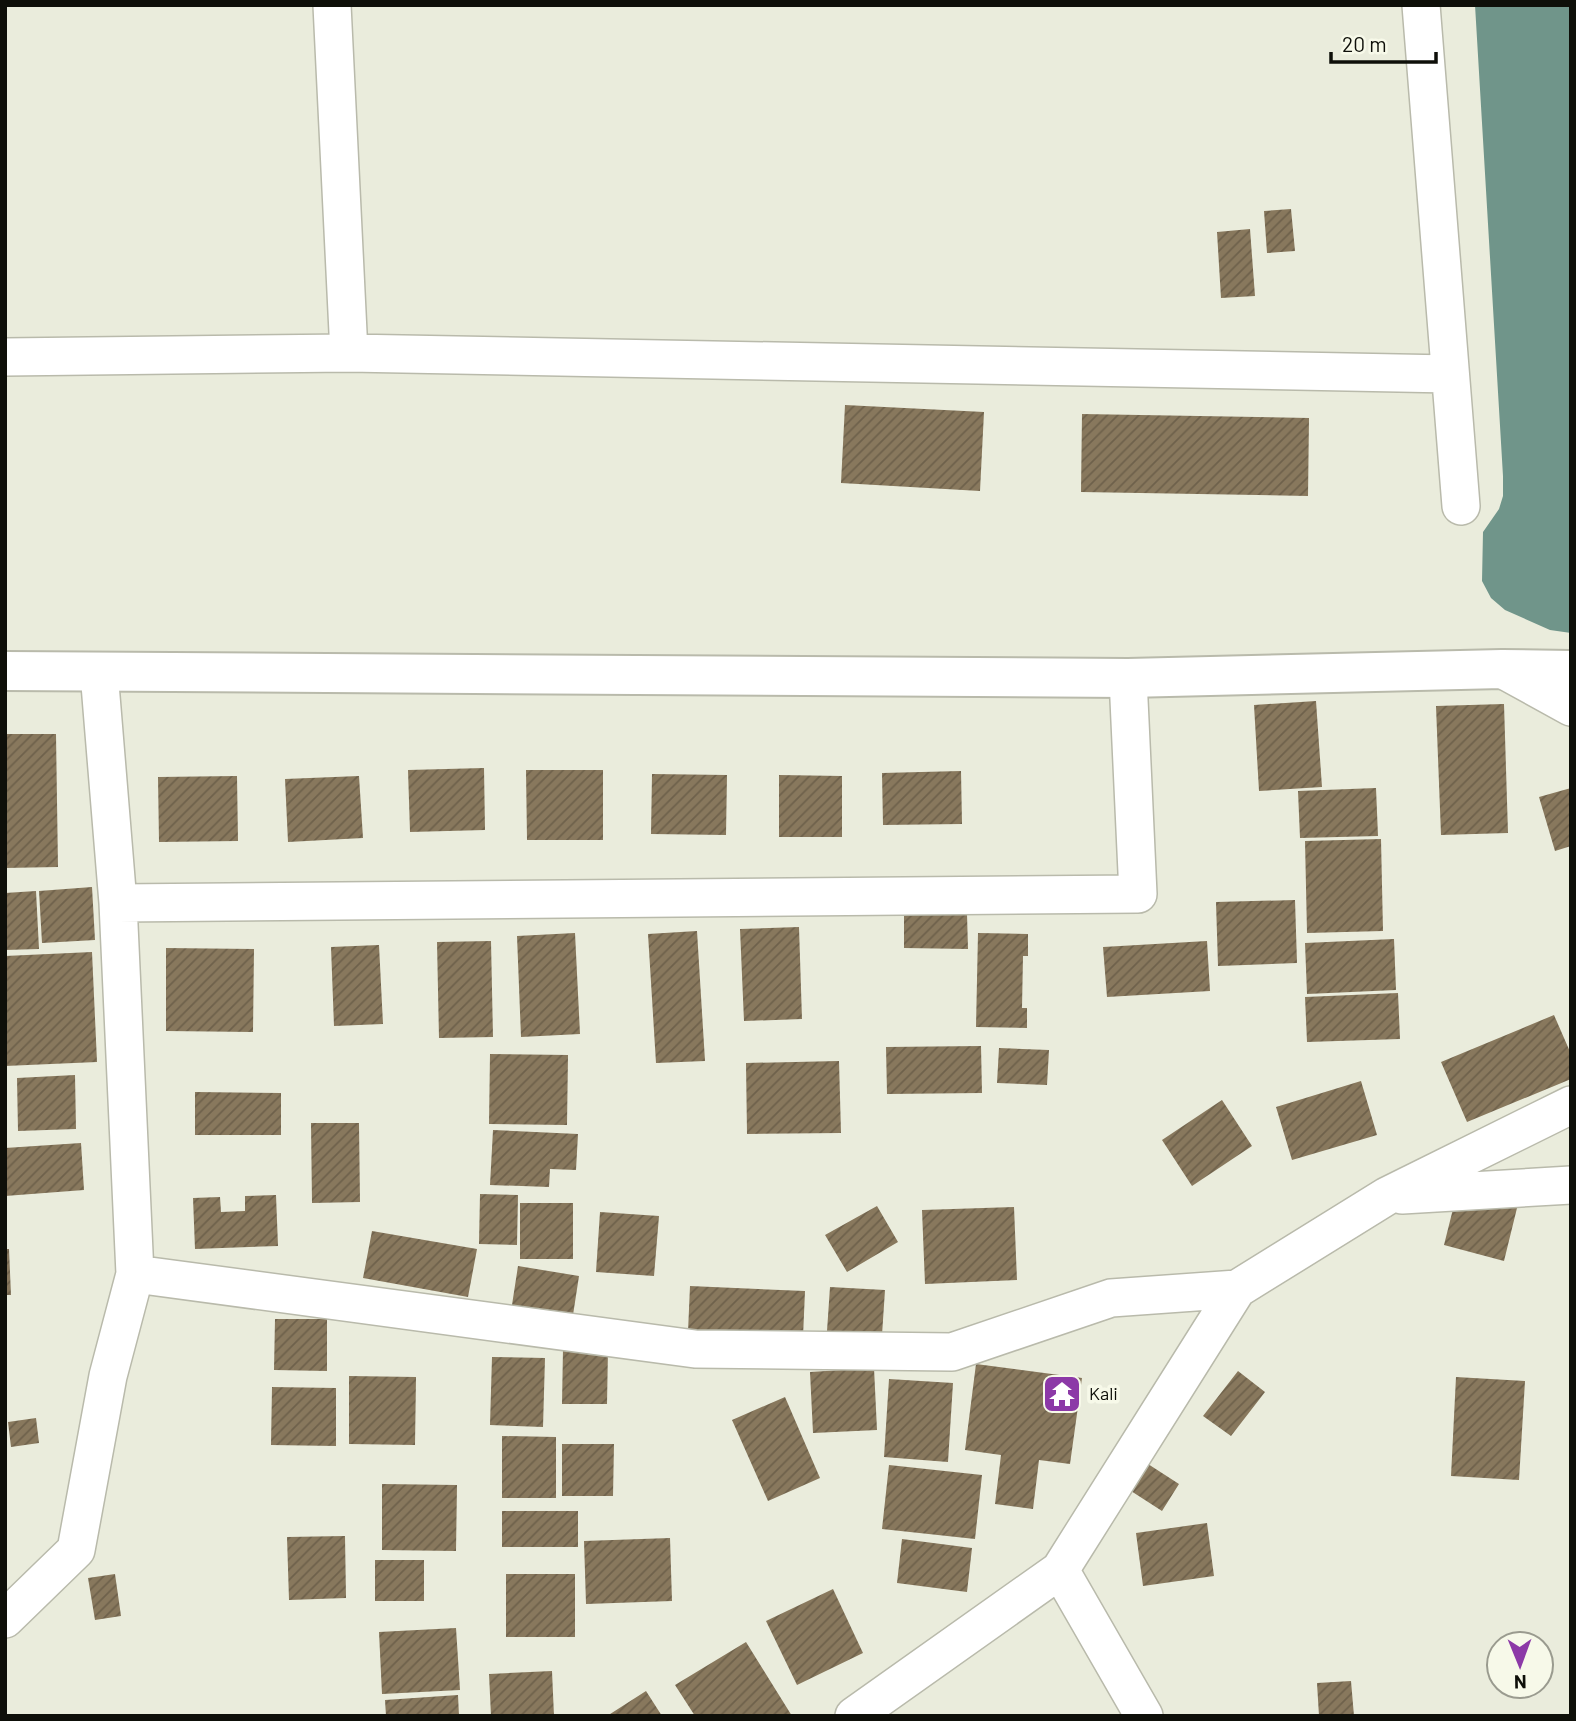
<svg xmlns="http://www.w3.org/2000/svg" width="1576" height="1721" font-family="Barlow,sans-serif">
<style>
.water{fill:#70958a}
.building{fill:url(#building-hatch)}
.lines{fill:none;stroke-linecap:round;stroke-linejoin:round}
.minor-casing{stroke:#b9baab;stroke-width:40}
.tertiary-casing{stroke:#b9baab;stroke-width:42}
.minor{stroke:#fff;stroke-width:37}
.tertiary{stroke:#fff;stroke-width:38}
.labels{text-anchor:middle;stroke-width:7;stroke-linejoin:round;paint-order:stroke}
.poi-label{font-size:18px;fill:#0e0f09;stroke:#f7f9e9;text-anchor:start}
</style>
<defs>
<pattern id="building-hatch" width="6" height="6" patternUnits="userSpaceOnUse" patternTransform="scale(1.75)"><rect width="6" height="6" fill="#88785d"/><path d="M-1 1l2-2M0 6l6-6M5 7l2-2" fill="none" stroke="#6e614b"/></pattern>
</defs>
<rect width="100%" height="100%" fill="#eaecdc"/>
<path class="water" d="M1475,5h96v628l-21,-3 -45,-20 -14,-12 -9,-17 1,-49 16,-23 4,-13v-20z"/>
<path class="building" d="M1291,209l4,42 -28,2 -3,-42z
M1250,229l5,67 -34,2 -4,-66z
M845,405l139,7 -4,79 -139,-8z
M1082,414l227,4 -1,78 -227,-4z
M1316,701l6,86 -63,4 -5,-86z
M1504,704l4,129 -67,2 -5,-129z
M5,734h51l2,133 -53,1z
M484,768l1,62 -75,2 -2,-62z
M526,770h77v70h-76z
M961,771l1,53 -79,1 -1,-52z
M652,774l75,1 -1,60 -75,-1z
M779,775l63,1v61h-63z
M237,776l1,65 -79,1 -1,-65z
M359,776l4,62 -75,4 -3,-63z
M1376,788l2,48 -78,2 -2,-47z
M1571,788v58l-16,5 -16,-54z
M1381,839l2,92 -76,2 -2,-92z
M92,887l3,53 -53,3 -3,-52z
M36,891l3,58 -34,1v-57z
M1295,900l2,63 -79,3 -2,-64z
M904,914h63l1,35 -64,-1z
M799,927l3,92 -58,2 -4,-92z
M697,931l8,130 -49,2 -8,-129z
M575,933l5,101 -59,3 -4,-101z
M978,933l50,1v22h-5l-1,52h5v20l-51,-1z
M1394,939l2,51 -89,4 -2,-51z
M491,941l2,96 -54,1 -2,-96z
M1207,941l3,50 -103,6 -4,-50z
M379,945l4,79 -49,2 -3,-79z
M166,948l88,1 -1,83 -87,-1z
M92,952l5,110 -92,4v-110z
M1398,993l2,46 -93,3 -2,-45z
M1554,1015l17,39v25l-104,43 -26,-60z
M981,1046l1,47 -95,1 -1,-47z
M999,1048l50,2 -2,35 -50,-2z
M490,1054l78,1 -1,70 -78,-1z
M839,1061l2,72 -94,1 -1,-71z
M75,1075l1,54 -58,2 -1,-53z
M1361,1081l16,54 -85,25 -16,-53z
M195,1092l86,1v42h-86z
M1222,1100l30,46 -60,40 -30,-46z
M311,1123h48l1,79 -48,1z
M493,1130l85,4 -2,36 -26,-1 -1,18 -59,-2z
M81,1143l3,47 -79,6v-48z
M1457,1193l60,15 -13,53 -60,-16z
M480,1194l38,1 -1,50 -38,-1z
M276,1195l2,51 -83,3 -2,-51 27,-1 1,15 24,-1v-15z
M520,1203h53v56h-53z
M877,1206l21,36 -51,30 -22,-37z
M1014,1207l3,73 -92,4 -3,-74z
M600,1212l59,4 -5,60 -58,-4z
M372,1231l105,18 -9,48 -105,-19z
M5,1249h4l2,46h-6z
M518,1266l61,10 -6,39 -61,-10z
M690,1286l115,5 -2,46 -115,-5z
M830,1287l55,3 -3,45 -55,-4z
M275,1319h52v52l-53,-1z
M563,1349h45l-1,55h-45z
M492,1357l53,1 -2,69 -53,-2z
M976,1364l106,14 -12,86 -31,-4 -6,49 -38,-5 6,-49 -36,-5z
M874,1368l3,62 -64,3 -3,-61z
M1238,1371l27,21 -34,44 -28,-20z
M349,1376l67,1 -1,68 -66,-1z
M1456,1377l69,4 -6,99 -68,-4z
M889,1379l64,4 -5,79 -64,-5z
M272,1387l64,1v58l-65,-1z
M785,1397l35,81 -52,23 -36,-81z
M36,1418l3,25 -28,4 -3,-25z
M502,1436l54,1v61h-54z
M562,1444h52l-1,52h-51z
M1148,1464l31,20 -17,27 -31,-20z
M889,1465l93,10 -7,64 -93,-10z
M382,1484l75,1 -1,66 -74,-1z
M502,1511h76v36h-76z
M1207,1523l7,53 -71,10 -7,-53z
M345,1536l1,62 -57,2 -2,-63z
M670,1538l2,63 -86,3 -2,-63z
M902,1539l70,9 -5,44 -70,-9z
M375,1560h49v41h-49z
M115,1574l6,42 -26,4 -7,-42z
M506,1574h69v63h-69z
M833,1589l30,64 -66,32 -31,-64z
M456,1628l4,62 -78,4 -3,-62z
M746,1642l46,74h-97l-20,-31z
M552,1671l2,45h-63l-2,-42z
M1351,1681l3,35h-35l-2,-33z
M646,1691l16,25h-55z
M458,1695l1,21h-73l-1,-16z"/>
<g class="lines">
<defs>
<path id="minor" d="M332,5l17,348 1101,21
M1421,5l40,501
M5,357l344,-4
M1502,669l69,38
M118,903l1020,-9 -10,-216
M1402,1195l169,-10
M135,1274l560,75 257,3 159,-54 126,-9
M1060,1570l84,146
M5,1619l71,-69 32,-174 27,-102 -17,-371 -19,-231
M854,1716l206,-146 177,-281 150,-93 184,-91"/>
<path id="tertiary" d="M5,671l1123,7 374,-9 69,1"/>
</defs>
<use href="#minor" class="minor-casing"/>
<use href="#tertiary" class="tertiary-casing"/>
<use href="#minor" class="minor"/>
<use href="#tertiary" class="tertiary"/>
</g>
<defs>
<symbol id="temple-square" viewBox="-11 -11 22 22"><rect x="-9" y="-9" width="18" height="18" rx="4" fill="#8c39a7" stroke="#f7f9e9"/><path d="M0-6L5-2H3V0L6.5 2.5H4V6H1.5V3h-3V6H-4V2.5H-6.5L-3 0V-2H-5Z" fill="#fff"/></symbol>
</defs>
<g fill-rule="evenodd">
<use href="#temple-square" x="1040" y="1372" width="44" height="44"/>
</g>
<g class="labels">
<g class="poi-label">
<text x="1089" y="1400">Kali</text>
</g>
</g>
<rect width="1576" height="1721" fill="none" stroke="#0e0f09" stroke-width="14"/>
<g transform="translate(1520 1665) rotate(179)"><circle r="33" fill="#f7f9e9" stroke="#9a9b8f" stroke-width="2"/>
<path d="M0-5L12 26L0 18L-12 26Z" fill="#8c39a7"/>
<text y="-10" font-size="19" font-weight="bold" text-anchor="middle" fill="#0e0f09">N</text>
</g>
<path d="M1331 52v10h105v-10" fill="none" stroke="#0e0f09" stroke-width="3.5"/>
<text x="1342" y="52" font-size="21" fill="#0e0f09" stroke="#f7f9e9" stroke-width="5" paint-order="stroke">20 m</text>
</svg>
